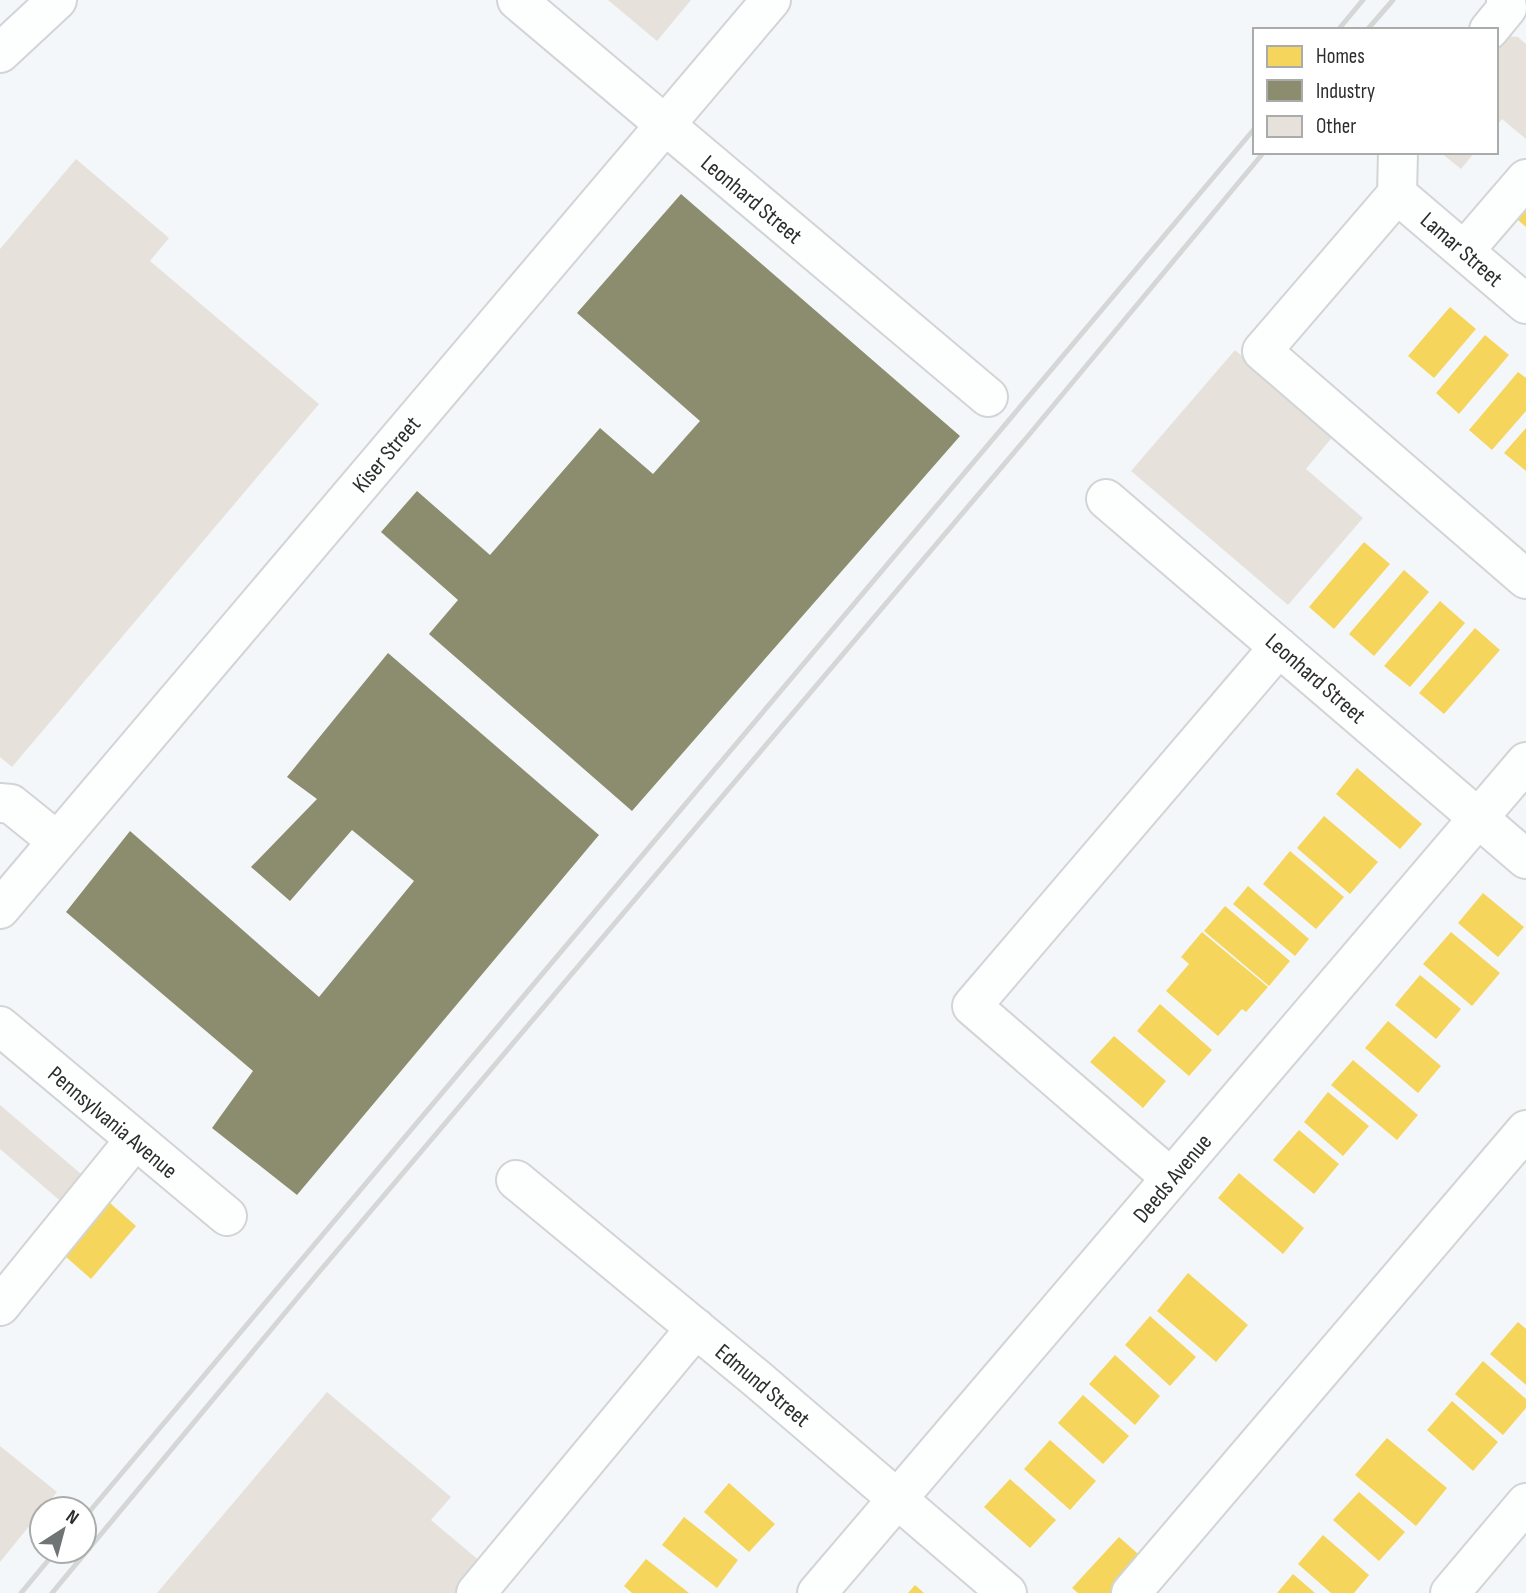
<svg xmlns="http://www.w3.org/2000/svg" width="1526" height="1593" font-family="'Sofia Sans Condensed',sans-serif">
<style>
.homes{fill:#f6d55c}
.industry{fill:#8c8c6e}
.building{fill:#e7e1db}
.lines{fill:none;stroke-linecap:round;stroke-linejoin:round}
.minor-casing{stroke:#d2d4d6;stroke-width:42}
.minor{stroke:#fdfefe;stroke-width:38}
.rail{stroke:#d5d6d6;stroke-width:5}
.labels{text-anchor:middle;stroke-width:7;stroke-linejoin:round;paint-order:stroke}
.street-label{font-size:23px;fill:#2b2d2e;stroke:#fff}
</style>
<rect width="100%" height="100%" fill="#f4f7f9"/>
<path class="homes" d="M1526,211v16l-8,-7z
M1450,307l26,22 -42,49 -26,-22z
M1485,335l24,20 -50,59 -23,-21z
M1518,372l8,6v33l-34,39 -23,-20z
M1526,428v43l-22,-18z
M1364,542l26,22 -56,65 -25,-22z
M1404,570l25,22 -55,64 -25,-22z
M1440,601l25,22 -55,64 -26,-21z
M1475,628l25,22 -56,64 -25,-21z
M1357,768l65,56 -22,25 -64,-55z
M1324,816l54,46 -28,32 -53,-46z
M1290,851l54,46 -28,32 -53,-45z
M1248,886l61,53 -14,17 -62,-52z
M1483,893l41,34 -26,30 -40,-34z
M1225,906l65,55 -21,25 -65,-55z
M1202,932l66,55 -22,25 -4,-3 -24,27 -52,-45 23,-27 -8,-7z
M1451,932l49,41 -28,33 -49,-42z
M1420,975l41,34 -25,30 -41,-34z
M1160,1004l52,46 -23,26 -52,-45z
M1388,1021l53,45 -23,27 -53,-45z
M1114,1036l52,45 -23,27 -53,-46z
M1353,1060l65,55 -21,25 -66,-55z
M1328,1092l41,34 -26,30 -39,-34z
M1299,1130l40,34 -25,30 -41,-34z
M1239,1173l65,55 -21,26 -65,-56z
M110,1203l26,23 -45,53 -26,-23z
M1188,1273l60,52 -32,37 -59,-51z
M1150,1316l46,41 -26,29 -45,-41z
M1518,1322l8,7v56l-36,-31z
M1115,1355l45,41 -25,29 -46,-41z
M1483,1361l43,38v9l-23,27 -48,-41z
M1083,1395l46,41 -26,28 -45,-41z
M1452,1401l46,41 -25,29 -46,-41z
M1387,1438l60,50 -31,38 -61,-51z
M1050,1440l46,41 -26,29 -46,-41z
M1010,1479l46,41 -26,28 -46,-41z
M729,1483l46,41 -26,28 -45,-40z
M1359,1492l46,40 -26,29 -46,-41z
M684,1517l54,43 -21,28 -55,-43z
M1323,1535l46,40 -15,18h-23l-33,-29z
M1119,1537l26,23 -29,33h-38l-6,-5z
M646,1559l43,34h-57l-8,-7z
M1293,1574l22,19h-38z
M915,1585l9,8h-16z"/>
<path class="industry" d="M681,194l279,242 -328,375 -203,-177 29,-34 -77,-68 36,-41 73,64 110,-127 53,46 47,-53 -123,-108z
M388,653l211,182 -302,360 -85,-67 41,-57 -187,-159 64,-81 189,166 95,-116 -62,-51 -62,71 -39,-34 66,-68 -30,-22z"/>
<path class="building" d="M608,0h83l-34,41z
M1496,35l22,2 8,7v95l-24,-20 -6,8z
M1440,152h35l-14,17z
M76,159l93,79 -19,23 169,143 -307,363 -12,-10v-508z
M1235,350l99,85 -28,34 57,49 -75,87 -157,-134z
M0,1105l87,74 -22,26 -65,-56z
M327,1392l124,105 -20,23 50,42 -26,31h-298z
M0,1446l57,46 -57,70z"/>
<g class="lines">
<defs>
<path id="minor" d="M517,0l471,397
M1489,30l18,-22 -1,-8
M0,53l57,-53
M1398,152l-1,42 -135,157 264,228
M1397,194l129,110
M1464,251l62,-72
M1106,499l420,360
M0,803l11,1 46,37
M0,909l771,-909
M0,1026l227,190
M1171,1178l-199,-172 307,-359
M516,1180l240,198 251,215
M0,1306l134,-165
M476,1593l220,-265
M817,1593l709,-831
M1131,1593l395,-463
M1450,1593l76,-90"/>
</defs>
<use href="#minor" class="minor-casing"/>
<use href="#minor" class="minor"/>
<path class="rail" d="M1338,30l25,-30
M1367,30l26,-30
M84,1518l1171,-1390
M21,1593l35,-42
M52,1593l267,-321 709,-836 236,-284"/>
</g>
<g class="labels">
<g class="street-label">
<text transform="translate(752 199) rotate(40)" y="8">Leonhard Street</text>
<text transform="translate(1462 249) rotate(41)" y="8">Lamar Street</text>
<text transform="translate(386 454) rotate(-50)" y="8">Kiser Street</text>
<text transform="translate(1316 678) rotate(41)" y="8">Leonhard Street</text>
<text transform="translate(113 1122) rotate(40)" y="8">Pennsylvania Avenue</text>
<text transform="translate(1172 1178) rotate(-50)" y="8">Deeds Avenue</text>
<text transform="translate(763 1385) rotate(40)" y="8">Edmund Street</text>
</g>
</g>
<rect x="1253" y="28" width="245" height="126" fill="#ffffff" stroke="#aaabab" stroke-width="2"/>
<rect x="1267" y="46" width="35" height="21" fill="#f6d55c" stroke="#aaabab" stroke-width="2"/>
<text x="1316" y="63" font-size="21" fill="#2b2d2e">Homes</text>
<rect x="1267" y="80" width="35" height="21" fill="#8c8c6e" stroke="#aaabab" stroke-width="2"/>
<text x="1316" y="98" font-size="21" fill="#2b2d2e">Industry</text>
<rect x="1267" y="116" width="35" height="21" fill="#e7e1db" stroke="#aaabab" stroke-width="2"/>
<text x="1316" y="133" font-size="21" fill="#2b2d2e">Other</text>
<g transform="translate(63 1530) rotate(36)"><circle r="33" fill="#ffffff" stroke="#aaabab" stroke-width="2"/>
<path d="M0-5L12 26L0 18L-12 26Z" fill="#717475"/>
<text y="-10" font-size="19" font-weight="bold" text-anchor="middle" fill="#2b2d2e">N</text>
</g>
</svg>
